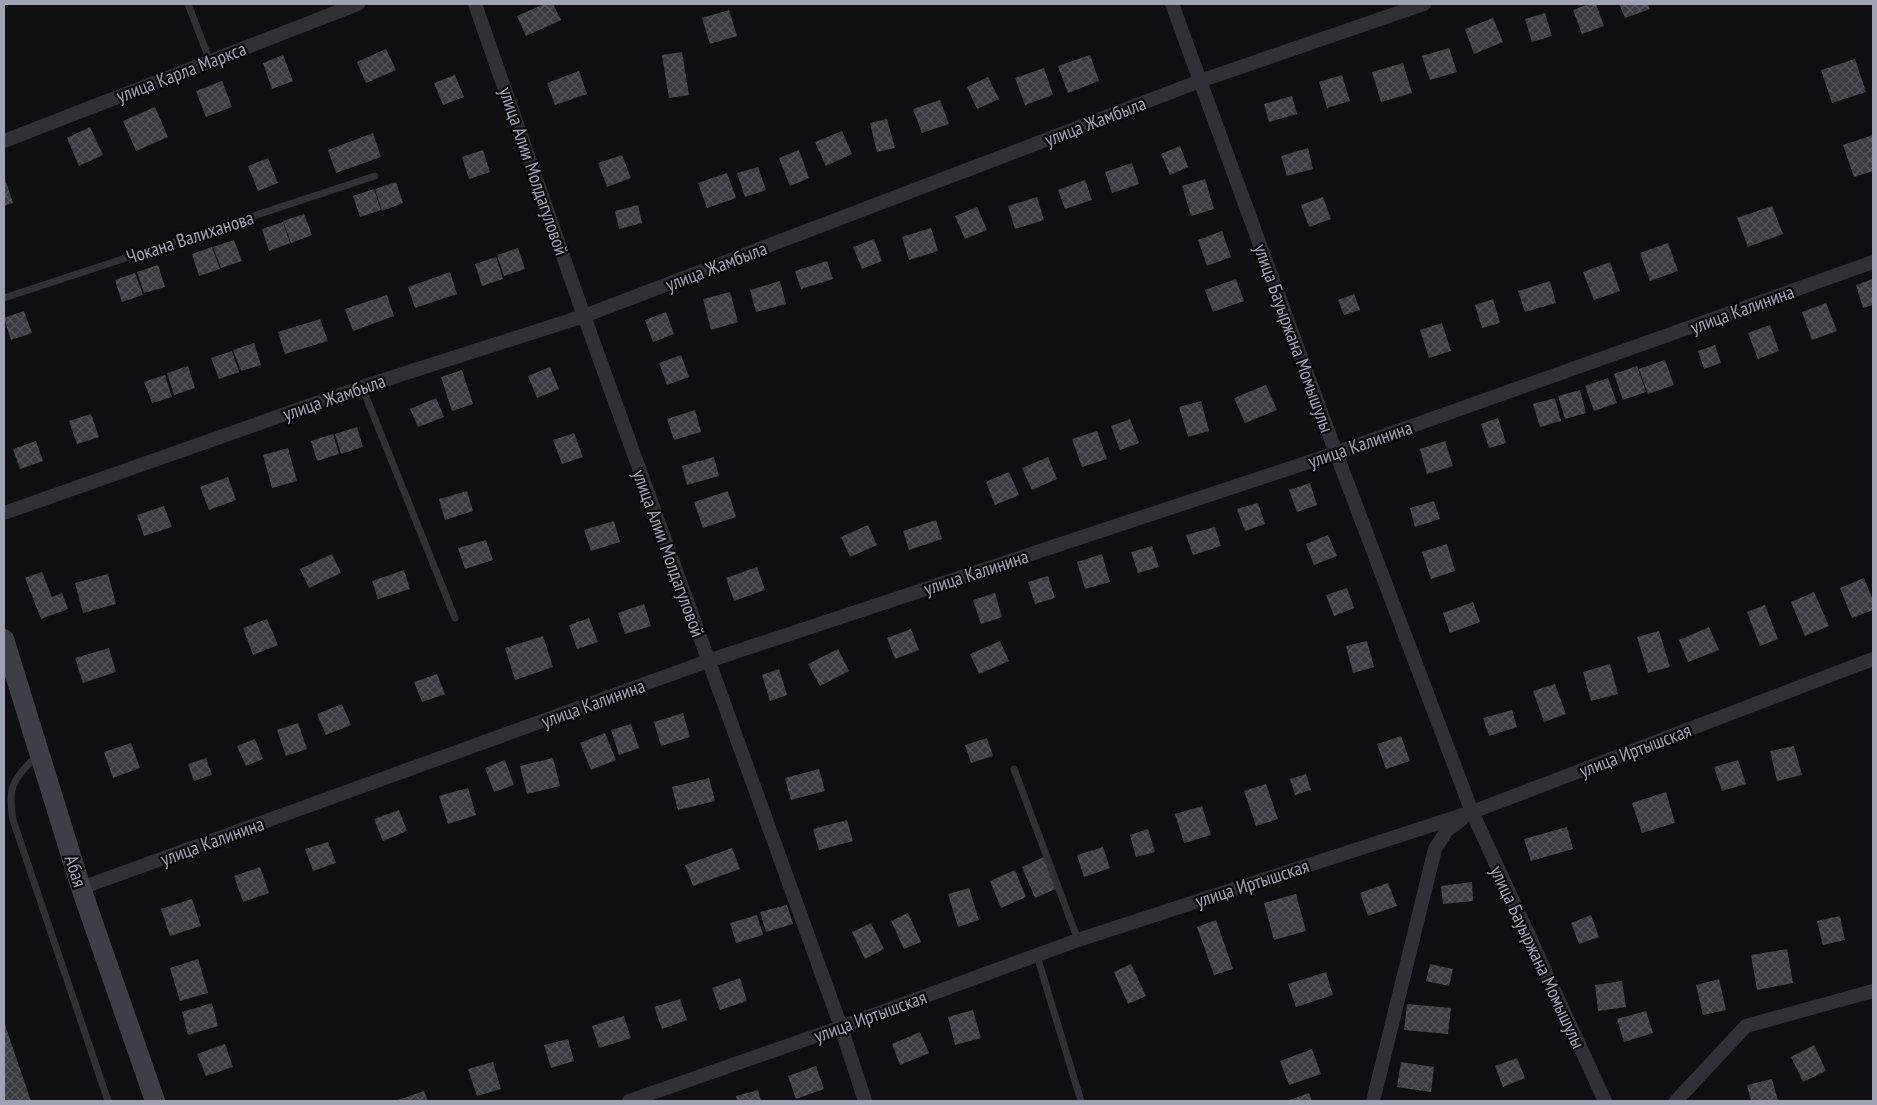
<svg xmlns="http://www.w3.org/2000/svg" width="1877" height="1105" font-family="'PT Sans Narrow',sans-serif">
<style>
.building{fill:url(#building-cross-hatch)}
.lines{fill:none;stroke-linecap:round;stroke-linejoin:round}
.lane{stroke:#303036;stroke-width:7}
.street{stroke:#303036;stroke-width:14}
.secondary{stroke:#3e3f46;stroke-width:20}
.labels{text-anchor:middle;stroke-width:4.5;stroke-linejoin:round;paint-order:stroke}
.street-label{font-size:19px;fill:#9fa3b3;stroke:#0a0a0c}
</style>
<defs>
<pattern id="building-cross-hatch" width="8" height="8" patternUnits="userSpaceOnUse" patternTransform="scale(1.25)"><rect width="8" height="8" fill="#3b3c41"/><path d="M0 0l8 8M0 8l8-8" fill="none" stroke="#54555a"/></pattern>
</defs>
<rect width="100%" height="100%" fill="#0f0f11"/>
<path class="building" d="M544,4h9l8,16 -35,16 -9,-20z
M1589,4h7l8,22 -22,8 -9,-24z
M1619,4h29l2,5 -25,9z
M729,10l8,26 -27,8 -8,-26z
M1545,13l7,23 -20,6 -7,-23z
M1493,18l10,24 -29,12 -9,-25z
M1449,48l8,24 -27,8 -8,-24z
M386,49l10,21 -30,13 -9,-21z
M682,52l7,43 -20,3 -7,-43z
M283,55l10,26 -21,8 -9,-26z
M1090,55l9,26 -31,12 -10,-27z
M1855,59l11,33 -34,11 -11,-33z
M1403,63l9,30 -31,9 -9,-30z
M1044,68l9,27 -28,10 -10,-27z
M579,71l8,23 -32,11 -8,-22z
M455,75l9,22 -21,8 -9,-22z
M1342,75l8,26 -23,7 -8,-26z
M988,77l11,22 -22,10 -10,-22z
M222,81l10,26 -26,10 -10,-26z
M1292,96l5,18 -28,8 -5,-18z
M940,100l9,24 -27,9 -9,-24z
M155,107l13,30 -32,14 -13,-30z
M887,119l8,29 -18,4 -7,-29z
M90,127l13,28 -24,11 -12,-28z
M842,131l10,23 -26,12 -11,-24z
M373,133l8,24 -45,16 -8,-23z
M1873,135v36l-19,6 -11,-32z
M1180,146l8,21 -18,8 -9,-21z
M1308,148l5,21 -26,7 -6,-20z
M483,150l7,22 -21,7 -7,-22z
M799,150l10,28 -19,8 -11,-28z
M622,155l9,23 -24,9 -9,-24z
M268,158l10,25 -20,8 -10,-25z
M1132,163l7,21 -27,9 -7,-21z
M758,167l8,23 -21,7 -8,-24z
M727,173l9,25 -29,10 -9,-25z
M4,176l9,27 -9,3z
M1205,179l9,30 -23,7 -9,-30z
M1085,180l7,20 -27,9 -7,-19z
M396,182l7,21 -21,8 -7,-22z
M374,189l7,21 -21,7 -7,-21z
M1037,197l7,23 -29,9 -7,-23z
M1323,197l8,22 -22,8 -8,-22z
M638,205l4,18 -23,6 -4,-18z
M1772,206l11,28 -35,13 -11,-29z
M977,207l10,23 -22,9 -10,-23z
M304,214l8,21 -21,8 -8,-22z
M283,222l7,21 -21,8 -7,-22z
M931,228l7,23 -29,9 -7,-23z
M1222,231l9,26 -24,9 -9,-26z
M874,239l8,22 -20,8 -9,-22z
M234,240l8,21 -21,7 -8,-21z
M1668,243l10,28 -28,10 -10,-28z
M212,247l8,22 -21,7 -7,-22z
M518,248l7,21 -21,7 -7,-21z
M496,257l7,22 -21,7 -7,-22z
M827,261l6,18 -32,10 -6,-18z
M1610,262l10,29 -26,9 -11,-28z
M158,265l7,22 -21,6 -7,-21z
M450,272l7,22 -42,14 -7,-21z
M135,273l8,22 -21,7 -7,-22z
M1236,279l8,22 -31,11 -8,-22z
M1873,279v26l-10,3 -7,-23z
M780,281l6,23 -30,8 -6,-22z
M1550,281l6,22 -31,9 -7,-21z
M730,292l8,30 -27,8 -8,-31z
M1354,294l6,16 -16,5 -6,-15z
M387,295l7,21 -41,15 -8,-22z
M1493,299l7,24 -18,5 -7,-23z
M1826,303l11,28 -25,9 -10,-28z
M24,311l8,22 -21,7 -7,-22z
M666,312l8,22 -21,8 -8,-22z
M320,319l8,22 -43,13 -7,-22z
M1442,323l9,28 -22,7 -9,-28z
M1770,325l9,26 -21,8 -10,-26z
M254,343l7,22 -20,6 -8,-21z
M1715,345l6,18 -17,6 -6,-18z
M232,351l7,21 -20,7 -8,-21z
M681,355l8,22 -22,8 -8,-22z
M1665,360l9,25 -26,9 -9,-25z
M188,366l7,22 -21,7 -7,-22z
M1637,366l9,26 -23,8 -9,-26z
M550,367l9,22 -22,9 -9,-22z
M462,370l11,34 -21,7 -11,-34z
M165,375l7,22 -20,6 -8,-21z
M1608,378l9,25 -23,8 -9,-25z
M1266,385l11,25 -32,13 -11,-25z
M1580,390l6,23 -21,6 -7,-23z
M436,398l8,19 -26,10 -8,-18z
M1555,398l6,23 -21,6 -7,-23z
M1201,401l8,30 -21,6 -9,-30z
M695,410l6,22 -27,8 -7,-21z
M91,414l8,23 -22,7 -8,-23z
M1498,418l8,25 -17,5 -8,-24z
M1130,419l9,24 -19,7 -9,-24z
M357,427l6,20 -22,7 -6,-20z
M1097,431l10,28 -25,8 -10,-28z
M574,433l9,24 -21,7 -9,-24z
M333,434l6,20 -22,7 -6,-20z
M36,441l7,20 -23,8 -7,-20z
M1445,441l8,25 -26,8 -7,-25z
M288,448l9,33 -25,7 -9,-33z
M714,457l5,19 -32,9 -5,-19z
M1048,457l9,22 -25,11 -10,-22z
M1009,472l10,23 -24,10 -9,-23z
M228,477l8,23 -27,10 -9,-23z
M1310,483l7,22 -20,7 -8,-22z
M467,491l6,20 -28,9 -6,-21z
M728,491l8,26 -33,11 -9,-26z
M1434,501l6,18 -25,8 -5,-19z
M1258,503l7,21 -20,7 -8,-22z
M164,506l8,21 -28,9 -7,-21z
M936,520l6,19 -33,11 -6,-19z
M614,521l6,21 -29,9 -7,-21z
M868,525l9,20 -27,12 -9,-20z
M1215,527l6,19 -28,9 -7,-20z
M1328,535l9,21 -23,9 -8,-21z
M486,540l7,20 -28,9 -7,-21z
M1447,544l8,27 -24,8 -9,-27z
M1152,546l7,21 -21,6 -7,-21z
M332,554l9,19 -32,15 -9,-19z
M1102,554l8,28 -25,7 -8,-27z
M757,567l8,23 -31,11 -8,-23z
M404,570l6,19 -32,10 -6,-18z
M42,572l10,25 10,-4 6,16 -27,10 -16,-41z
M108,574l8,30 -33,9 -8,-30z
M1048,576l7,22 -20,6 -7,-22z
M1864,578l9,22v10l-21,8 -12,-30z
M1347,588l7,20 -20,8 -8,-21z
M1814,592l15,34 -24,10 -14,-34z
M995,593l7,24 -21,7 -8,-24z
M1473,602l7,20 -30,11 -7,-20z
M644,604l7,22 -26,8 -7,-21z
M1765,605l13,34 -18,7 -13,-34z
M589,618l9,24 -21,7 -8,-24z
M267,619l11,26 -25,10 -10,-27z
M1709,627l10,23 -31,12 -9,-22z
M911,629l8,21 -24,9 -8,-21z
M1659,631l11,36 -22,6 -11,-36z
M543,636l10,31 -38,13 -10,-32z
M1000,641l9,20 -30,13 -9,-20z
M1367,641l7,26 -21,6 -7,-27z
M109,648l7,24 -33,11 -8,-25z
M838,649l11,22 -29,15 -12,-22z
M1610,664l8,30 -27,7 -8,-29z
M779,669l8,26 -17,6 -8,-26z
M437,674l8,20 -23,8 -8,-20z
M1555,684l11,30 -22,8 -11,-31z
M342,704l9,21 -25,10 -9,-21z
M1512,710l5,17 -28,9 -6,-18z
M683,713l7,24 -29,9 -7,-24z
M298,723l9,26 -21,7 -9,-26z
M631,724l8,24 -20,7 -8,-25z
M605,733l11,27 -25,10 -11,-27z
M1401,736l9,25 -24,8 -9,-25z
M987,738l6,18 -22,7 -6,-18z
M255,739l8,20 -17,7 -9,-20z
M131,743l9,25 -27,10 -9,-26z
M1794,746l8,29 -25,6 -7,-30z
M206,758l6,17 -18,6 -6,-17z
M553,758l7,28 -33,8 -7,-28z
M505,760l9,25 -20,7 -9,-24z
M1738,760l8,24 -24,7 -8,-24z
M819,769l6,22 -34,9 -6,-22z
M1306,774l5,16 -16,5 -5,-16z
M709,778l6,23 -37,9 -6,-23z
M1266,784l12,35 -22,7 -12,-35z
M468,788l8,27 -28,9 -9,-28z
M1666,792l9,31 -33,10 -10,-30z
M1202,806l9,29 -27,8 -9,-29z
M399,810l8,21 -24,10 -9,-22z
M847,820l6,21 -34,9 -6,-21z
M1567,827l6,22 -42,12 -7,-22z
M1148,829l7,23 -19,5 -6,-22z
M328,842l8,21 -23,8 -8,-22z
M1103,847l7,21 -26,9 -7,-22z
M732,848l8,21 -47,17 -8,-21z
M1044,857l14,31 -23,10 -13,-31z
M260,867l9,26 -26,9 -9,-26z
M1015,870l11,27 -25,11 -11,-27z
M1472,882l1,19 -30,3 -2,-18z
M1388,883l9,23 -29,10 -8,-23z
M969,888l10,32 -21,7 -10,-33z
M1296,894l10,37 -32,9 -10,-37z
M192,899l9,27 -31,10 -9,-27z
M787,905l6,19 -27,8 -6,-20z
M908,913l13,29 -17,7 -13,-28z
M757,915l6,20 -27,8 -6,-20z
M1591,915l8,22 -20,7 -8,-21z
M1840,916l5,24 -22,5 -6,-24z
M1216,920l17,49 -19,6 -17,-48z
M871,923l13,26 -19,10 -13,-27z
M1787,949l6,34 -36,7 -6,-35z
M198,959l10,34 -28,8 -10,-33z
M1131,964l15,32 -18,8 -14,-32z
M1430,964l23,5 -4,17 -23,-5z
M1326,972l7,23 -37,12 -8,-23z
M740,978l7,23 -27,9 -8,-22z
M1719,979l7,31 -23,5 -7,-30z
M1622,981l4,26 -28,4 -3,-26z
M680,999l7,21 -25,9 -8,-22z
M212,1003l6,23 -30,9 -6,-23z
M1407,1004l44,4 -3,26 -44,-4z
M973,1010l8,28 -26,7 -7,-28z
M1646,1011l7,22 -29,9 -7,-23z
M624,1016l7,22 -32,10 -7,-22z
M4,1022l27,79h-27z
M920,1032l9,21 -29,12 -8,-21z
M568,1039l6,22 -23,7 -7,-23z
M225,1044l8,23 -27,9 -9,-22z
M1814,1045l12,26 -23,11 -12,-25z
M1312,1049l9,25 -32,11 -9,-24z
M1517,1058l8,20 -22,9 -8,-21z
M493,1062l8,27 -24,7 -9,-27z
M1401,1062l33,5 -3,25 -34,-5z
M816,1066l8,23 -28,10 -8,-23z
M1772,1079l6,22h-27l-4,-16z
M758,1090l3,11h-24l-1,-5z
M424,1091l4,10h-30v-1z
M1309,1093l3,8h-25z"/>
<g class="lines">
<path class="lane" d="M188,4l22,57
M4,298l371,-122
M362,387l93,231
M37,755c-23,25 -30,29 -24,65l95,281
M1014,769l64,171
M1037,956l44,145"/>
<path class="street" d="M475,4l109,312 257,711 24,74
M1172,4l164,449 136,359 133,289
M4,141l354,-137
M4,513l358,-126 222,-71 616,-235 224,-77
M81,888l627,-227 628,-208 537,-191
M629,1101l212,-74 237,-87 394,-128 401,-153
M1373,1101l62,-252 12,-19 14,-10
M1676,1101l70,-75 127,-35"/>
<path class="secondary" d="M4,639l77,249 74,213"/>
</g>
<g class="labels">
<g class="street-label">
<text transform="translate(181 72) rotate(-21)" y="7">улица Карла Маркса</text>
<text transform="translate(1095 121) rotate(-21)" y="7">улица Жамбыла</text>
<text transform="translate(534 171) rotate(71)" y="7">улица Алии Молдагуловой</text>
<text transform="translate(190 237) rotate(-18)" y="7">Чокана Валиханова</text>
<text transform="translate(716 266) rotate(-21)" y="7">улица Жамбыла</text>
<text transform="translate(1742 309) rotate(-20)" y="7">улица Калинина</text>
<text transform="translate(1294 338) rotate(70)" y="7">улица Бауыржана Момышулы</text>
<text transform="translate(334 397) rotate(-19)" y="7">улица Жамбыла</text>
<text transform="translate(1360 444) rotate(-19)" y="7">улица Калинина</text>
<text transform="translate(669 553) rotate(70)" y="7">улица Алии Молдагуловой</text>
<text transform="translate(976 572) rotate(-18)" y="7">улица Калинина</text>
<text transform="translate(593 703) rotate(-20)" y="7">улица Калинина</text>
<text transform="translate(1635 750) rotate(-21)" y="7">улица Иртышская</text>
<text transform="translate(212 841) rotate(-20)" y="7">улица Калинина</text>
<text transform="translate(76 871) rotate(72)" y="7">Абая</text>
<text transform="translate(1252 883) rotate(-18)" y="7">улица Иртышская</text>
<text transform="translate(1538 957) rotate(65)" y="7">улица Бауыржана Момышулы</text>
<text transform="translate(870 1016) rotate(-20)" y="7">улица Иртышская</text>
</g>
</g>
<rect width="1877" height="1105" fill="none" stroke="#9fa3b3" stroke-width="10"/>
</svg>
